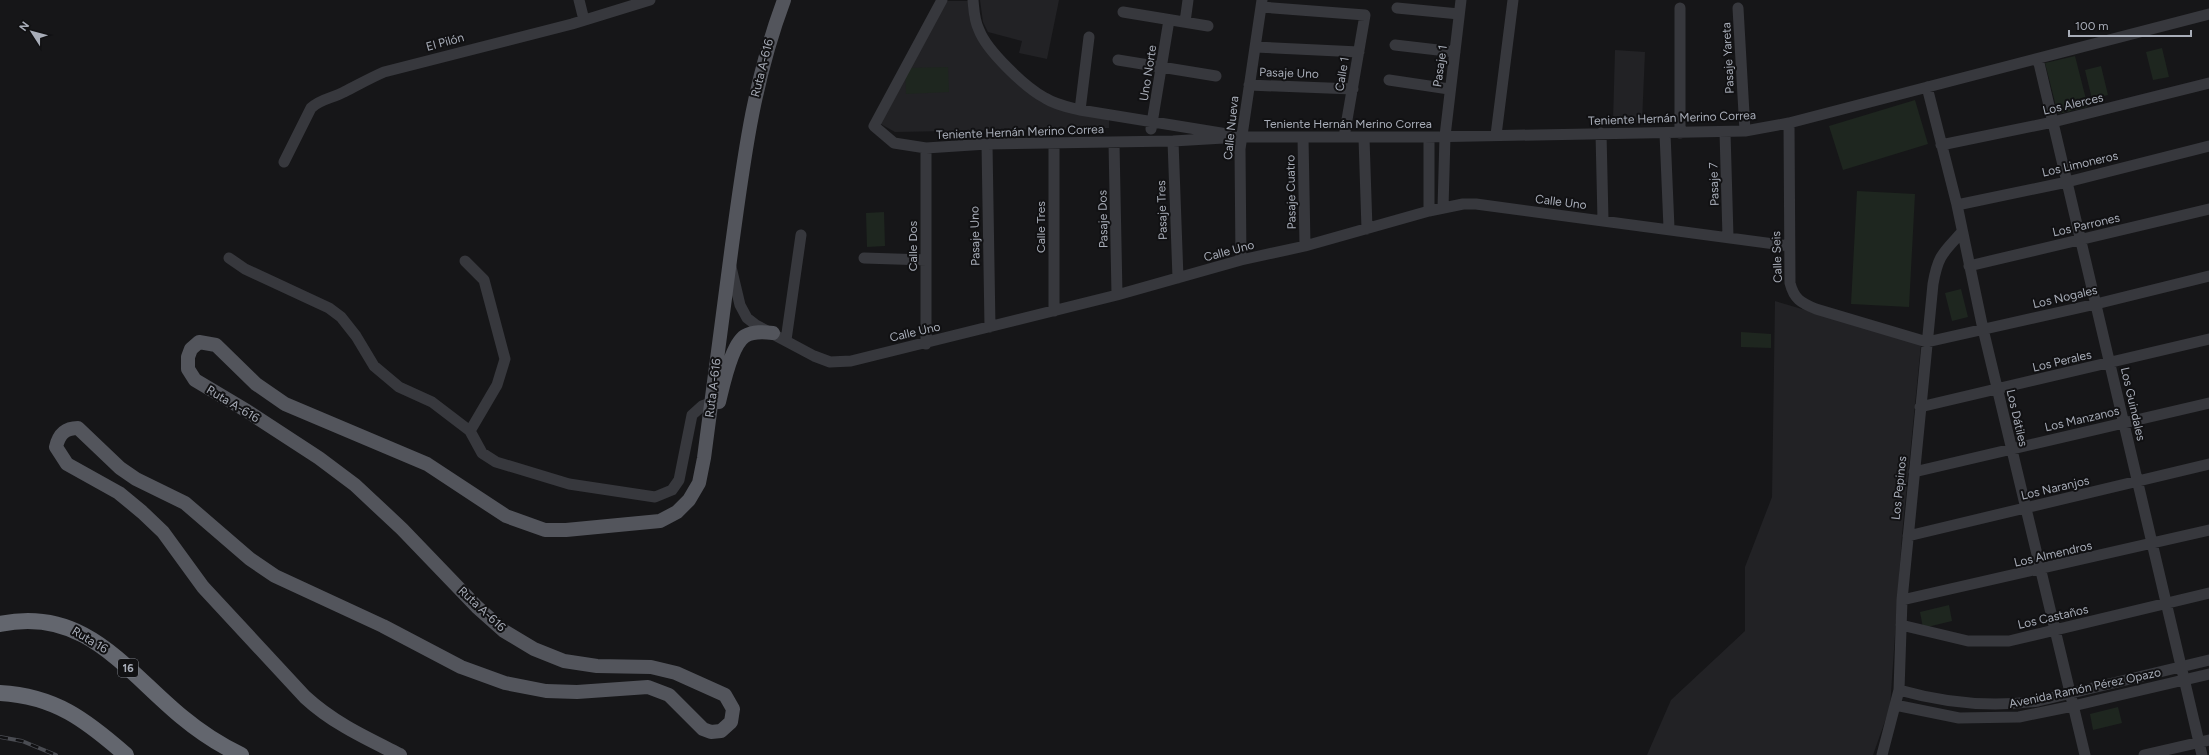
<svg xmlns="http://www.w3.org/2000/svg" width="2209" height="755" font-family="Figtree,sans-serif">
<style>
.built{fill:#222225}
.green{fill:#1e261f}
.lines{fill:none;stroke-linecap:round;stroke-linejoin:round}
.minor{stroke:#37383d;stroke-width:11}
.major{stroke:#53555c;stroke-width:14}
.highway{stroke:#63666e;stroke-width:16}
.rail-casing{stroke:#4a4c52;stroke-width:4}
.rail{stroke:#111113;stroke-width:2.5;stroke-dasharray:8;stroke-linecap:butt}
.labels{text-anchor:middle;stroke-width:4;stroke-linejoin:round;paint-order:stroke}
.shield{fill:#111113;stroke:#7b7e86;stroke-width:1}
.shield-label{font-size:11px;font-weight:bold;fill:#a8adb8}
.street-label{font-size:12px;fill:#a8adb8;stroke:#111113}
</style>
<rect width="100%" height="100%" fill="#161618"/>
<path class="built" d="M980,0h79l-12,59 -28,-6 3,-12 -34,-9 -5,-10z
M941,1h27l2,18 66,77 73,23v9l-214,4 -16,-9z
M1615,50l30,2 -3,70h-29z
M1775,301l146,43 -19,191 -12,172 -17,48h-226l24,-55 74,-69v-64l27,-70z"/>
<path class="green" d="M2162,48l7,29 -16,3 -7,-28z
M2075,56l13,51 -30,7 -13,-51z
M2101,66l7,29 -16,4 -7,-29z
M948,67l1,25 -43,2 -1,-26z
M1915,100l13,44 -85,26 -14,-44z
M1857,191l58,3 -6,113 -58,-3z
M884,212l1,34 -18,1 -1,-34z
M1961,289l7,28 -16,4 -7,-28z
M1741,332l30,2v14l-30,-1z
M1949,605l3,16 -29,7 -3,-16z
M2118,707l4,16 -29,7 -3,-16z"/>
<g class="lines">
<path class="minor" d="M579,0l5,20
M942,0l-68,126 20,17 32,5 61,-4 186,-3 68,-4h183l321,-6 44,-8 420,-109
M973,0c1,10 1,20 6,30 8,21 46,57 66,68 11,7 23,9 35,12l147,24
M1261,7l104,8 -21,122
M1397,8l62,6
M1738,8l7,123
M1123,12l85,14
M1185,22l3,-22
M1395,45l60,7
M1255,47l104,5
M2038,59l164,696
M1118,60l98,16
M1389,80l60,9
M1249,85l104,4
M1927,87l30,118 26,124 102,426
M1080,110l9,-73
M1789,123l1,160c4,16 11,20 26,26l111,33 169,-38 113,-28
M1151,129l18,-109
M1725,132l3,105
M1601,133l2,87
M1680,133v-125
M1665,134l4,94
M1496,135l17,-135
M1303,137l2,109
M1429,137v74
M1364,138l3,91
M1173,141l5,137
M1054,143v168
M1114,143l3,152
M987,144l3,183
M1941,145l112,-23 156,-39
M926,148v196
M284,162l27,-54c9,-9 22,-10 33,-16 14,-7 26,-14 40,-20l188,-48 78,-24
M1957,205l110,-23 142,-36
M1443,208l2,-72 16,-136
M229,258l16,11 84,39 12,9 15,19 18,30 25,21 33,15 38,29 12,22 14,9 73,22 86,13 17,-7 7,-10 13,-65 10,-9 14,-5
M864,258l62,2
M1241,260l-1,-111 22,-149
M465,261l19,19 21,79 -8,26 -27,46
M1969,266l240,-57
M731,267l9,38 7,13 9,7 58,31 16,6 21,-1 266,-66 124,-35 64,-14 124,-35 34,-7h13l313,42
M786,340l15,-105
M1920,407l289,-68
M1914,472l295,-69
M1908,536l301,-72
M1902,600l307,-70
M1901,625l67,16h41l200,-48
M1899,690c46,13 90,18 139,11l171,-41
M1895,705l64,13 60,-1 54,-11 136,-32
M1882,755l17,-65 3,-90 31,-316c5,-29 10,-31 29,-52
M2144,755l65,-15"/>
<path class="major" d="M719,402c4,-16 12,-57 26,-66 8,-5 19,-4 28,-3
M400,755c-34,-17 -67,-32 -95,-58l-102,-110 -40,-55 -21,-20 -23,-19 -52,-29 -11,-17c3,-13 9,-19 22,-19l42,40 16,11 49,24 65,56 25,17 108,50 78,41 44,16 41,8 31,1 71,-5 21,8 34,34 8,3 10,-1 10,-9 2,-13 -8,-14 -49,-22 -25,-6 -54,-1 -33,-5 -30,-12 -30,-18 -27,-24 -75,-78 -47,-44 -36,-27 -72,-47 -52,-31 -7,-11v-12l3,-8 8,-7 17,3 40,39 29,20 142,60 79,52 39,14h21l94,-9 17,-9 12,-12 10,-17 5,-25c9,-71 18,-142 28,-213 12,-87 21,-162 52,-245"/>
<path class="highway" d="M0,624c85,-18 125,46 182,93 18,15 38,28 59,38
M0,693c55,3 86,27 126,62"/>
<defs>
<path id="rail" d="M0,737l22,4 34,14"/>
</defs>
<use href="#rail" class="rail-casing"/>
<use href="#rail" class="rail"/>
</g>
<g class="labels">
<rect class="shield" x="118" y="659" width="20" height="18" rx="3"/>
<g class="shield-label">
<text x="128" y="672">16</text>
</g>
<g class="street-label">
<text transform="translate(445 42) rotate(-15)" y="4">El Pilón</text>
<text transform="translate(1728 58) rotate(-93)" y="4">Pasaje Yareta</text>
<text transform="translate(1440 66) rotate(-82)" y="4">Pasaje 1</text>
<text transform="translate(762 68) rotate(-76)" y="4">Ruta A-616</text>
<text transform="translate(1148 73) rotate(-81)" y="4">Uno Norte</text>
<text transform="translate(1289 73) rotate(2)" y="4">Pasaje Uno</text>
<text transform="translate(1342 74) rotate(-81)" y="4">Calle 1</text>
<text transform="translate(2073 104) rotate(-13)" y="4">Los Alerces</text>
<text transform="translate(1672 118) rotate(-2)" y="4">Teniente Hernán Merino Correa</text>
<text x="1348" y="128">Teniente Hernán Merino Correa</text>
<text transform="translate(1231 128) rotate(-84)" y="4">Calle Nueva</text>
<text transform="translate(1020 132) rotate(-2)" y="4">Teniente Hernán Merino Correa</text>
<text transform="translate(2080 164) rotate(-13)" y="4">Los Limoneros</text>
<text transform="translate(1714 184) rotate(-92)" y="4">Pasaje 7</text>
<text transform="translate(1291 192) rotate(-91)" y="4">Pasaje Cuatro</text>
<text transform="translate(1561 202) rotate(7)" y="4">Calle Uno</text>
<text transform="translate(1162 210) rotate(-92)" y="4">Pasaje Tres</text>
<text transform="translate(1103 219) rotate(-91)" y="4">Pasaje Dos</text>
<text transform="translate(2086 225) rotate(-13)" y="4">Los Parrones</text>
<text transform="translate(1041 227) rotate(-90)" y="4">Calle Tres</text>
<text transform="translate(975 236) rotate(-91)" y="4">Pasaje Uno</text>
<text transform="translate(913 246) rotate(-90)" y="4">Calle Dos</text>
<text transform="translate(1229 251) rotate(-15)" y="4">Calle Uno</text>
<text transform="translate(1777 257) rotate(-92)" y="4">Calle Seis</text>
<text transform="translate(2065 297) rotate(-13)" y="4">Los Nogales</text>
<text transform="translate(915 332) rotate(-13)" y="4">Calle Uno</text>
<text transform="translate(2062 361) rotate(-13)" y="4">Los Perales</text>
<text transform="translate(713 388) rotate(-83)" y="4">Ruta A-616</text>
<text transform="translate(233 404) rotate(31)" y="4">Ruta A-616</text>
<text transform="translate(2133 404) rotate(77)" y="4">Los Guindales</text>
<text transform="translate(2017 418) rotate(77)" y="4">Los Dátiles</text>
<text transform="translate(2082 419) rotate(-13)" y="4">Los Manzanos</text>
<text transform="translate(1899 488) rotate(-84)" y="4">Los Pepinos</text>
<text transform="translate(2055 488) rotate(-13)" y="4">Los Naranjos</text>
<text transform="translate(2053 554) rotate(-13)" y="4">Los Almendros</text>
<text transform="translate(482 609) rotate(43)" y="4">Ruta A-616</text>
<text transform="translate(2053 617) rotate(-13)" y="4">Los Castaños</text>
<text transform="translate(90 640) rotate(31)" y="4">Ruta 16</text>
<text transform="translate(2085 688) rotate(-12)" y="4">Avenida Ramón Pérez Opazo</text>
</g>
</g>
<g transform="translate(32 32) rotate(306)" stroke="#111113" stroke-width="3" paint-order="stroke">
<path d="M0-3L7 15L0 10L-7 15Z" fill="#a8adb8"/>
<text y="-6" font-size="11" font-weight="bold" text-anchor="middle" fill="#a8adb8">N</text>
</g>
<path d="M2069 30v6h122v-6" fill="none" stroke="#a8adb8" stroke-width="2"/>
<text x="2075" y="30" font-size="12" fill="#a8adb8" stroke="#111113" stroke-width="3" paint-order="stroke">100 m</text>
</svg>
